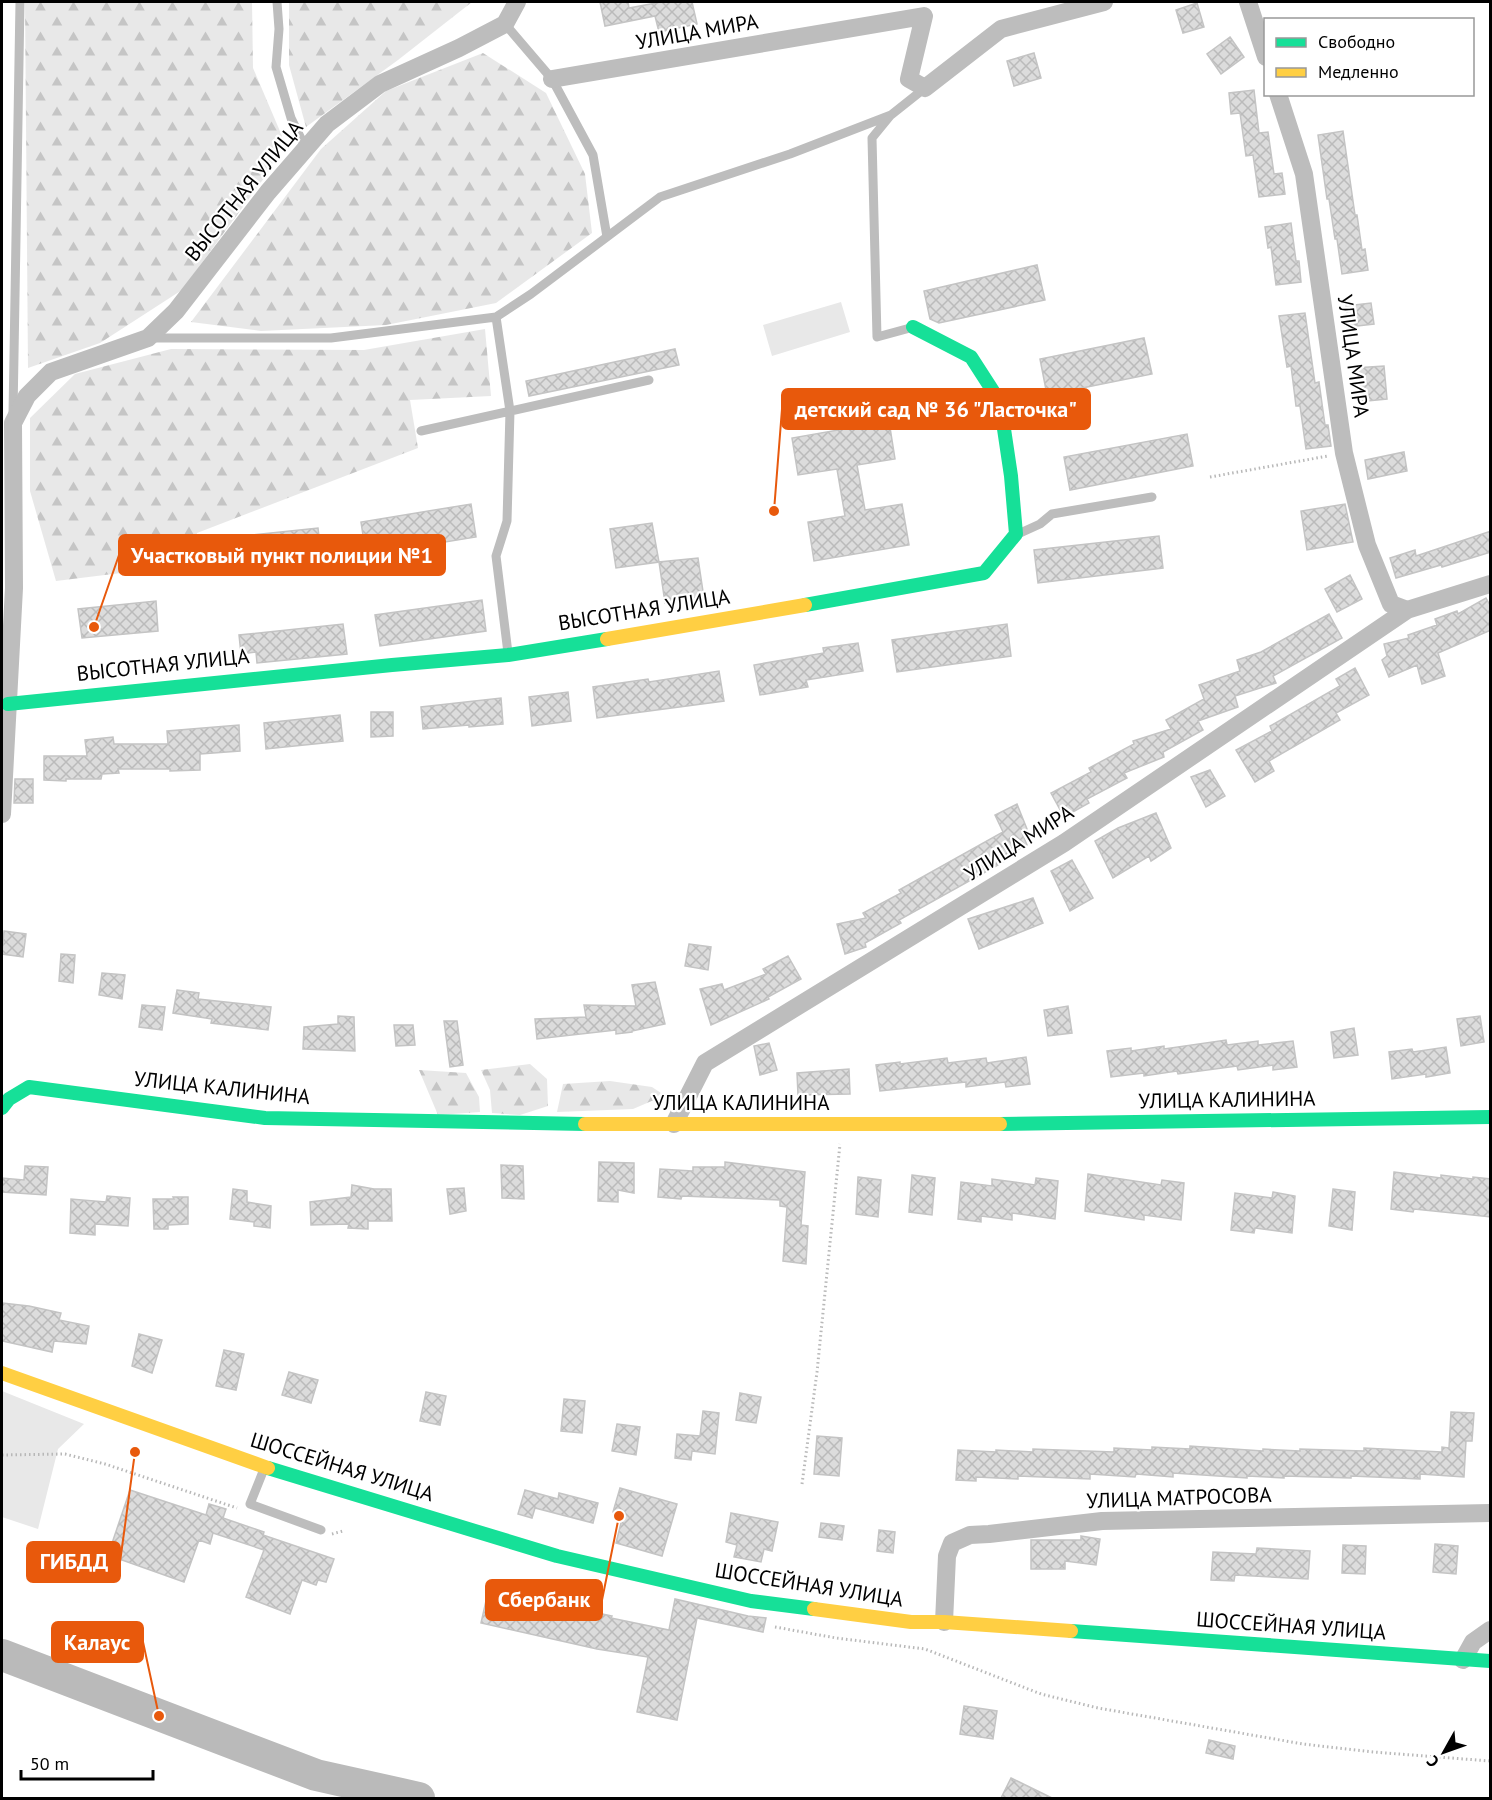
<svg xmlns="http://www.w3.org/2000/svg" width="1492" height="1800" font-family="'PT Sans',sans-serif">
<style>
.green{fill:#e8e8e8}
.forest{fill:url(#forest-firs)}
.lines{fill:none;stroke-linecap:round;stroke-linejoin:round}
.river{stroke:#bababa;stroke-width:32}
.building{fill:url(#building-cross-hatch);stroke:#c4c4c4;stroke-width:1.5}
.path{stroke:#b8b8b8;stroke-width:3;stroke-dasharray:1.5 3;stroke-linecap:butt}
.lane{stroke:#bdbdbd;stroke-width:9}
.street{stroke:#bdbdbd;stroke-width:18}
.fast{stroke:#16e098;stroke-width:14}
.slow{stroke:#ffcf43;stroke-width:14}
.labels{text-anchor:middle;stroke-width:4.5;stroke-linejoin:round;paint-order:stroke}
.street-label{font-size:21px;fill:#000;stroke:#fff}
.leader{fill:none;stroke:#e8590c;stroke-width:2}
.callout-dot{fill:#e8590c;stroke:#fff;stroke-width:2}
.callout{fill:#e8590c;stroke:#e8590c;stroke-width:2}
.callout-label{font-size:22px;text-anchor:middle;font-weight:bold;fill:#fff}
</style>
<defs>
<pattern id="forest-firs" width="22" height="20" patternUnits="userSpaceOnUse" patternTransform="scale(1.5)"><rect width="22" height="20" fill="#e8e8e8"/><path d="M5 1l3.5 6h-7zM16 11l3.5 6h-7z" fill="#c5c5c5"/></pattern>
<pattern id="building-cross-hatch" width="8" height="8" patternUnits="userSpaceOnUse" patternTransform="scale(1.5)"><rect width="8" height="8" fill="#dcdcdc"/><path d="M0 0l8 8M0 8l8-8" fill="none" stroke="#bbb"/></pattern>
</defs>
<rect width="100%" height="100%" fill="#fff"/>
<path class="green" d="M841,302l9,30 -78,24 -9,-31z
M2,1391l82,33 -26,25 -20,80 -36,-12z"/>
<path class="forest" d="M25,2h227l1,66 29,68 -12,34 -88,120 -82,53 -72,25z
M289,2h183l-74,58 -92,67 -17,-62z
M483,53l63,40 39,81 7,59 -96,70 -110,22 -125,6 -70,-9 130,-173 65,-58z
M485,329l6,67 -81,4 8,48 -221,85 -3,31 -138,17 -26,-90v-73l45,-44 96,-25 193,1z
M530,1064l17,15 1,27 -28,9 -28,-2 -2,-23 -9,-20z
M419,1070l47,3 13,24 1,15 -42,3z
M610,1081l42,6 9,6 -7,7 -21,9 -76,3 6,-28z"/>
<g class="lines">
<path class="river" d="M2,1655l314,120 103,23"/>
</g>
<path class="building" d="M600,2h28l1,6 32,-6h31l5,22 -38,8 -4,-16 -50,10z
M1197,3l7,24 -21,6 -7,-23z
M1230,37l14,20 -23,17 -14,-20z
M1034,53l7,25 -27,8 -7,-25z
M1254,90l5,43 9,-1 6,42 8,-1 3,21 -26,3 -6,-42 -7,1 -6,-43 -9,1 -2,-21z
M1343,131l12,84h2l5,35 3,-1 3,21 -26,4 -5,-35h-2l-6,-40h-2l-9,-64z
M1291,223l5,38h3l2,21 -25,3 -5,-38 -3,1 -3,-21z
M1037,265l8,35 -106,23 -9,-4 -6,-28z
M1371,303l3,21 -25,3 -3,-21z
M1305,313l10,70 4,-1 6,43h3l3,21 -25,3 -6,-43h-4l-5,-40 -4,1 -8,-51z
M1144,338l8,36 -105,21 -7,-36z
M675,349l4,16 -150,31 -3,-15z
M1384,366l3,33 -30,3 -3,-34z
M889,421l6,38 -38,6 8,45 37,-6 7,41 -95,16 -6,-39 37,-6 -8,-47 -39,6 -6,-37z
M1187,434l6,32 -123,24 -6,-33z
M1404,452l3,19 -39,8 -3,-19z
M471,504l5,33 -110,18 -5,-33z
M1345,504l8,38 -46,8 -6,-39z
M652,523l7,39 -43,6 -6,-39z
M318,528l2,17 -116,11 -1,-16z
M1491,531v21l-49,15 -1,-2 -45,13 -6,-20 25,-8 1,6z
M1159,536l4,32 -125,15 -4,-33z
M698,558l6,40 -39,5 -6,-41z
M1350,575l12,24 -25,13 -12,-23z
M1486,598l5,9v23l-53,23 7,23 -23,8 -5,-19 -28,12 -7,-17 5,-4 -3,-12 25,-6 -1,-3 29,-10 -2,-6 22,-8 1,3z
M482,600l4,31 -106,15 -5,-31z
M156,601l2,30 -76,7 -4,-29z
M1329,614l13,24 -69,38 3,7 -41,13 3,11 -40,14 5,9 -40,22 1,5 -40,16 3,5 -40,21 2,4 -25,14 -13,-24 40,-21 -2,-4 45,-24 -1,-3 38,-12 -5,-9 38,-21 -5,-14 41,-14 -3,-11 24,-8z
M343,624l4,30 -90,9 -1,-11 -15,2 -2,-19z
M1007,624l4,32 -114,16 -5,-32z
M858,643l5,28 -57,9 2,7 -48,8 -6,-30 70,-12 -1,-5z
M1355,668l14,27 -33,18 4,7 -71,41 5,10 -19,11 -19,-32 36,-19 -2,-5 70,-40 -4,-7z
M719,671l5,30 -127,17 -4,-31 55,-8 1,3z
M568,692l3,29 -39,5 -3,-29z
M501,698l2,26 -34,3v-2l-46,4 -2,-22z
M371,712h22v24l-22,1z
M340,715l3,26 -77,8 -2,-26z
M239,725l1,26 -40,3v16l-30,1v-2h-52l1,4 -17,1 -1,5h-35v2l-22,-1v-24h43l-2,-16 28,-3 1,7h54l-1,-13z
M1210,770l15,26 -19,11 -15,-30z
M15,779h18v24h-19z
M1017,804l10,25 -5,4 5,12 -22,11 2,4 -108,60 2,3 -36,20 1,4 -21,7 -8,-30 29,-6 -3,-5 38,-20 -2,-3 104,-58 -8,-17z
M1156,813l15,35 -20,13 -2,-5 -36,22 -18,-37 23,-13z
M1072,860l21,38 -23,13 -19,-40z
M1033,898l10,25 -64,26 -11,-30z
M4,931l22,3 -3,23 -21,-3z
M689,944l22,3 -3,23 -23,-4z
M61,954l14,1 -2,28 -14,-2z
M788,956l13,23 -33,18 1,2 -58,26 -11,-36 22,-5 2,6 42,-16 -3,-5z
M102,973l23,2 -3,24 -23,-4z
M655,982l10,42 -33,7v1l-16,2v-4l-79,9 -2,-20 51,-2 -2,-12 52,1 -4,-21z
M177,990l22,3 -1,6 73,8 -3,23 -57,-7 1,-4 -39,-6z
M142,1005l23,2 -3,23 -23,-3z
M1068,1006l4,27 -24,3 -4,-26z
M338,1016l16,1 1,34 -52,-2 1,-22 34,-3z
M1480,1016l4,26 -23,4 -4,-27z
M444,1021h13l6,44 -13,2z
M394,1025h19l2,20 -19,1z
M1354,1028l4,27 -24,3 -3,-26z
M1226,1040l1,5 31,-4v4l35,-4 4,26 -24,3v-5l-35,5 -1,-4 -59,8 -1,-3 -33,5v-3l-33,4 -4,-26 24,-3v3l33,-5v3z
M769,1043l8,27 -17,5 -6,-29z
M1446,1047l4,26 -24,4v-3l-34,5 -3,-27 23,-3 1,3z
M1026,1057l4,27 -24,3 -1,-5 -39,5v-5l-86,9 -4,-26 24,-3v2l47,-6 1,5 38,-5 1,5z
M849,1069l1,25 -52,1 -1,-22z
M599,1162l35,1v30l-16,-3v12l-20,-1z
M725,1162l80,10 -4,53 7,1 -2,38 -23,-3 4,-54 -7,-1v-6l-98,-4 -1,3 -23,-2 2,-28 33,2v-4h32z
M501,1165l22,1 1,33 -22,-1z
M25,1166l23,1 -2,28 -44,-3v-14l22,2z
M1394,1172l47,6v-3l32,4v-2l18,2v38l-77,-8 -1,3 -22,-3z
M1088,1174l73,11 1,-5 22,3 -3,37 -37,-5v5l-59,-9z
M912,1175l23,3 -3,37 -23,-3z
M858,1177l23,3 -3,37 -22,-3z
M1036,1178l22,3 -3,38 -43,-6v7l-31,-4v6l-23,-3 3,-37 31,4v-7l43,6z
M352,1185l22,4h17l1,32h-24v8l-20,-1 1,-4 -38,1 -1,-23 41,-5z
M464,1188l2,23 -16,3 -3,-25z
M233,1189l14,2v11l24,4 -1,22 -16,-2v-4l-24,-3z
M1333,1189l22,3 -3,38 -23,-4z
M1273,1192l22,4 -3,37 -37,-5 -1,5 -23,-3 4,-37 37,5z
M107,1196l23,2 -2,28 -33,-2v11l-25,-2 1,-34 35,3z
M173,1197h15v27l-20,1v4h-14l-1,-30h21z
M2,1303l27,3 32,7 -2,7 30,6 -3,18 -32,-3 -2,11 -50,-11z
M139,1334l23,6 -10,33 -20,-7z
M224,1350l20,4 -8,36 -20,-4z
M289,1372l29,8 -7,23 -29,-8z
M426,1392l20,4 -6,29 -20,-4z
M740,1393l21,4 -5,26 -20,-3z
M564,1399l21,2 -3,32 -21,-2z
M703,1411l16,2 -4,41 -23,-3 -1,9 -16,-2 2,-24 23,2z
M1451,1412l23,1 -2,28h-6l-2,36 -44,-3v5l-69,-3v2l-67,-2v2l-37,-2v2l-74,-5v4l-37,-3 -1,3 -45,-3v5l-72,-3v3l-42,-2v4l-20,-1 2,-30 38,2v-2l37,2v-3l81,3v-4l38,2v-3l38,2v-3l73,5v-2l37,2v-2l64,2v-3l78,4v-5l7,1z
M617,1424l23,3 -4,28 -24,-4z
M817,1436l25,2 -3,38 -25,-2z
M620,1488l57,16 -15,52 -46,-13 7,-28 -10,-3z
M130,1490l76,25 3,-11 17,5 -3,9 41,14 -1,3 71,24 -8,23 -8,-2 -2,5 -14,-5 -12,34 -44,-17 18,-47 -51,-17 -3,11 -11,-4 -15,42 -76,-27z
M525,1490l33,9 1,-6 39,10 -5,20 -58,-15 -3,10 -14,-4z
M731,1513l47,9 -6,29 -8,-2 -3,13 -27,-5 3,-12 -11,-3z
M821,1523l23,3 -2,14 -23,-3z
M879,1530l16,2 -2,21 -16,-2z
M1081,1536l19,3 -4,26 -31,-4v8h-34v-29h50z
M1435,1544l23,2 -2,28 -23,-2z
M1343,1545l23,1 -1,28 -23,-1z
M1257,1548l53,3 -2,28 -73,-4 -1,6 -23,-1 2,-28 43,2z
M488,1592l100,23v-4l24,5 -1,2 58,12 6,-31 73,17 18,2 -3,14 -66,-14 -20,102 -40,-8 11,-55 -51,-8 -116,-26z
M964,1706l33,5 -4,28 -33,-5z
M1209,1740l26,6 -2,13 -27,-6z
M1011,1778l41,20h-51z"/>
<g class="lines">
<path class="path" d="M1210,477l118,-21
M2,1455l63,-1 40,10 132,44
M802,1484l15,-112 23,-228
M332,1534l11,-3
M775,1627l61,11 89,11 116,45 57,14 205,36 70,8 117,9"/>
<path class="lane" d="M277,2l2,27 -3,38 15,51 15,31
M505,24l47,55 41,76 14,82
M890,116l-18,22 5,199 33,-9
M496,317l14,94 -3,110 -11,35 12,97
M149,338h182l165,-21 35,-23 129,-97 130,-43 101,-39 34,-27
M13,414l7,-412
M421,431l228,-51
M1018,534l22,-10 12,-10 100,-17
M264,1469l-14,35 71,26"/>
<path class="street" d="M1248,2l18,55
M552,79l372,-63 -15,63 16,9 76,-59 103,-27
M1278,94l26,80 40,279 23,92 24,59 16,6
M2,814l12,-226 -1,-165 14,-27 24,-24 97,-34 28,-27 92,-119 59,-68 53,-40 79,-36 46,-24 12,-22
M674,1124l31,-61 359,-220 343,-233 83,-26
M944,1622l3,-66 5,-13 18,-8 19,-1 113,-13 388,-8
M1463,1660l10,-18 17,-12"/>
<path class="fast" d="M805,605l179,-32 32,-39 -5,-58 -11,-74 -29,-45 -58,-30
M8,704l384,-39 116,-10 99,-16
M2,1108l7,-9 20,-12 236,31 320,6
M1000,1124l490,-7
M268,1468l289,88 194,45 63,8
M1071,1631l419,30"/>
<path class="slow" d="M607,639l198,-34
M585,1124h415
M2,1373l266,95
M814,1609l97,13h33l127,9"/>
</g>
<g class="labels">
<g class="street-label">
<text transform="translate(697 32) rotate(-10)" y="7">УЛИЦА МИРА</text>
<text transform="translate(244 191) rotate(-51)" y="7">ВЫСОТНАЯ УЛИЦА</text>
<text transform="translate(1353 356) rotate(82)" y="7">УЛИЦА МИРА</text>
<text transform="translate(644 610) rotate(-9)" y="7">ВЫСОТНАЯ УЛИЦА</text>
<text transform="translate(163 665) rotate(-6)" y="7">ВЫСОТНАЯ УЛИЦА</text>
<text transform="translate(1019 843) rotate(-32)" y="7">УЛИЦА МИРА</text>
<text transform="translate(222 1088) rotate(6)" y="7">УЛИЦА КАЛИНИНА</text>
<text transform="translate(1227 1100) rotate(-1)" y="7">УЛИЦА КАЛИНИНА</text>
<text x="741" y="1110">УЛИЦА КАЛИНИНА</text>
<text transform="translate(342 1467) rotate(17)" y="7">ШОССЕЙНАЯ УЛИЦА</text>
<text transform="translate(1179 1498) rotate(-2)" y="7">УЛИЦА МАТРОСОВА</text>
<text transform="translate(809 1585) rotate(9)" y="7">ШОССЕЙНАЯ УЛИЦА</text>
<text transform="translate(1291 1626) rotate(4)" y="7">ШОССЕЙНАЯ УЛИЦА</text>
</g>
</g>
<path class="leader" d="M774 511L782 409M94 627L119 555M135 1452L120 1562M619 1516L602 1600M159 1716L143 1642"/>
<g class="callout-dot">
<circle cx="774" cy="511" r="6"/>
<circle cx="94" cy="627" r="6"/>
<circle cx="135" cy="1452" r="6"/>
<circle cx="619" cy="1516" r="6"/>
<circle cx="159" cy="1716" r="6"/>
</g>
<g class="callout">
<rect x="782" y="389" width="308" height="40" rx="6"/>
<rect x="119" y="535" width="326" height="40" rx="6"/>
<rect x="27" y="1542" width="93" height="40" rx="6"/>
<rect x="486" y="1580" width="116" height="40" rx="6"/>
<rect x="52" y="1622" width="91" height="40" rx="6"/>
</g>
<g class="callout-label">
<text x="936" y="417">детский сад № 36 "Ласточка"</text>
<text x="282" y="563">Участковый пункт полиции №1</text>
<text x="74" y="1569">ГИБДД</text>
<text x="544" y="1607">Сбербанк</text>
<text x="97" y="1650">Калаус</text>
</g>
<rect width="1492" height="1800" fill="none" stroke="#000000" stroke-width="6"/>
<rect x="1264" y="18" width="210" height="78" fill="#ffffff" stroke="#999999" stroke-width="1.5"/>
<rect x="1276" y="38" width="30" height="9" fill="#16e098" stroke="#999999" stroke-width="1.5"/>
<text x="1318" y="48" font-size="18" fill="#000000">Свободно</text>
<rect x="1276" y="68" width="30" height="9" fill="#ffcf43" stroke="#999999" stroke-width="1.5"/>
<text x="1318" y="78" font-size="18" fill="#000000">Медленно</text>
<g transform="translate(1444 1752) rotate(230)" stroke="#ffffff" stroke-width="4.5" paint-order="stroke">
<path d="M0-4.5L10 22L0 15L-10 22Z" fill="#000000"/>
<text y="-9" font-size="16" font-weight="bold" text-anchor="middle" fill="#000000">С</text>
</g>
<path d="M21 1770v9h132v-9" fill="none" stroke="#000000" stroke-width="3"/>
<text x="30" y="1770" font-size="18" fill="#000000" stroke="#ffffff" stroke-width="4.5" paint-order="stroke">50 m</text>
</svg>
